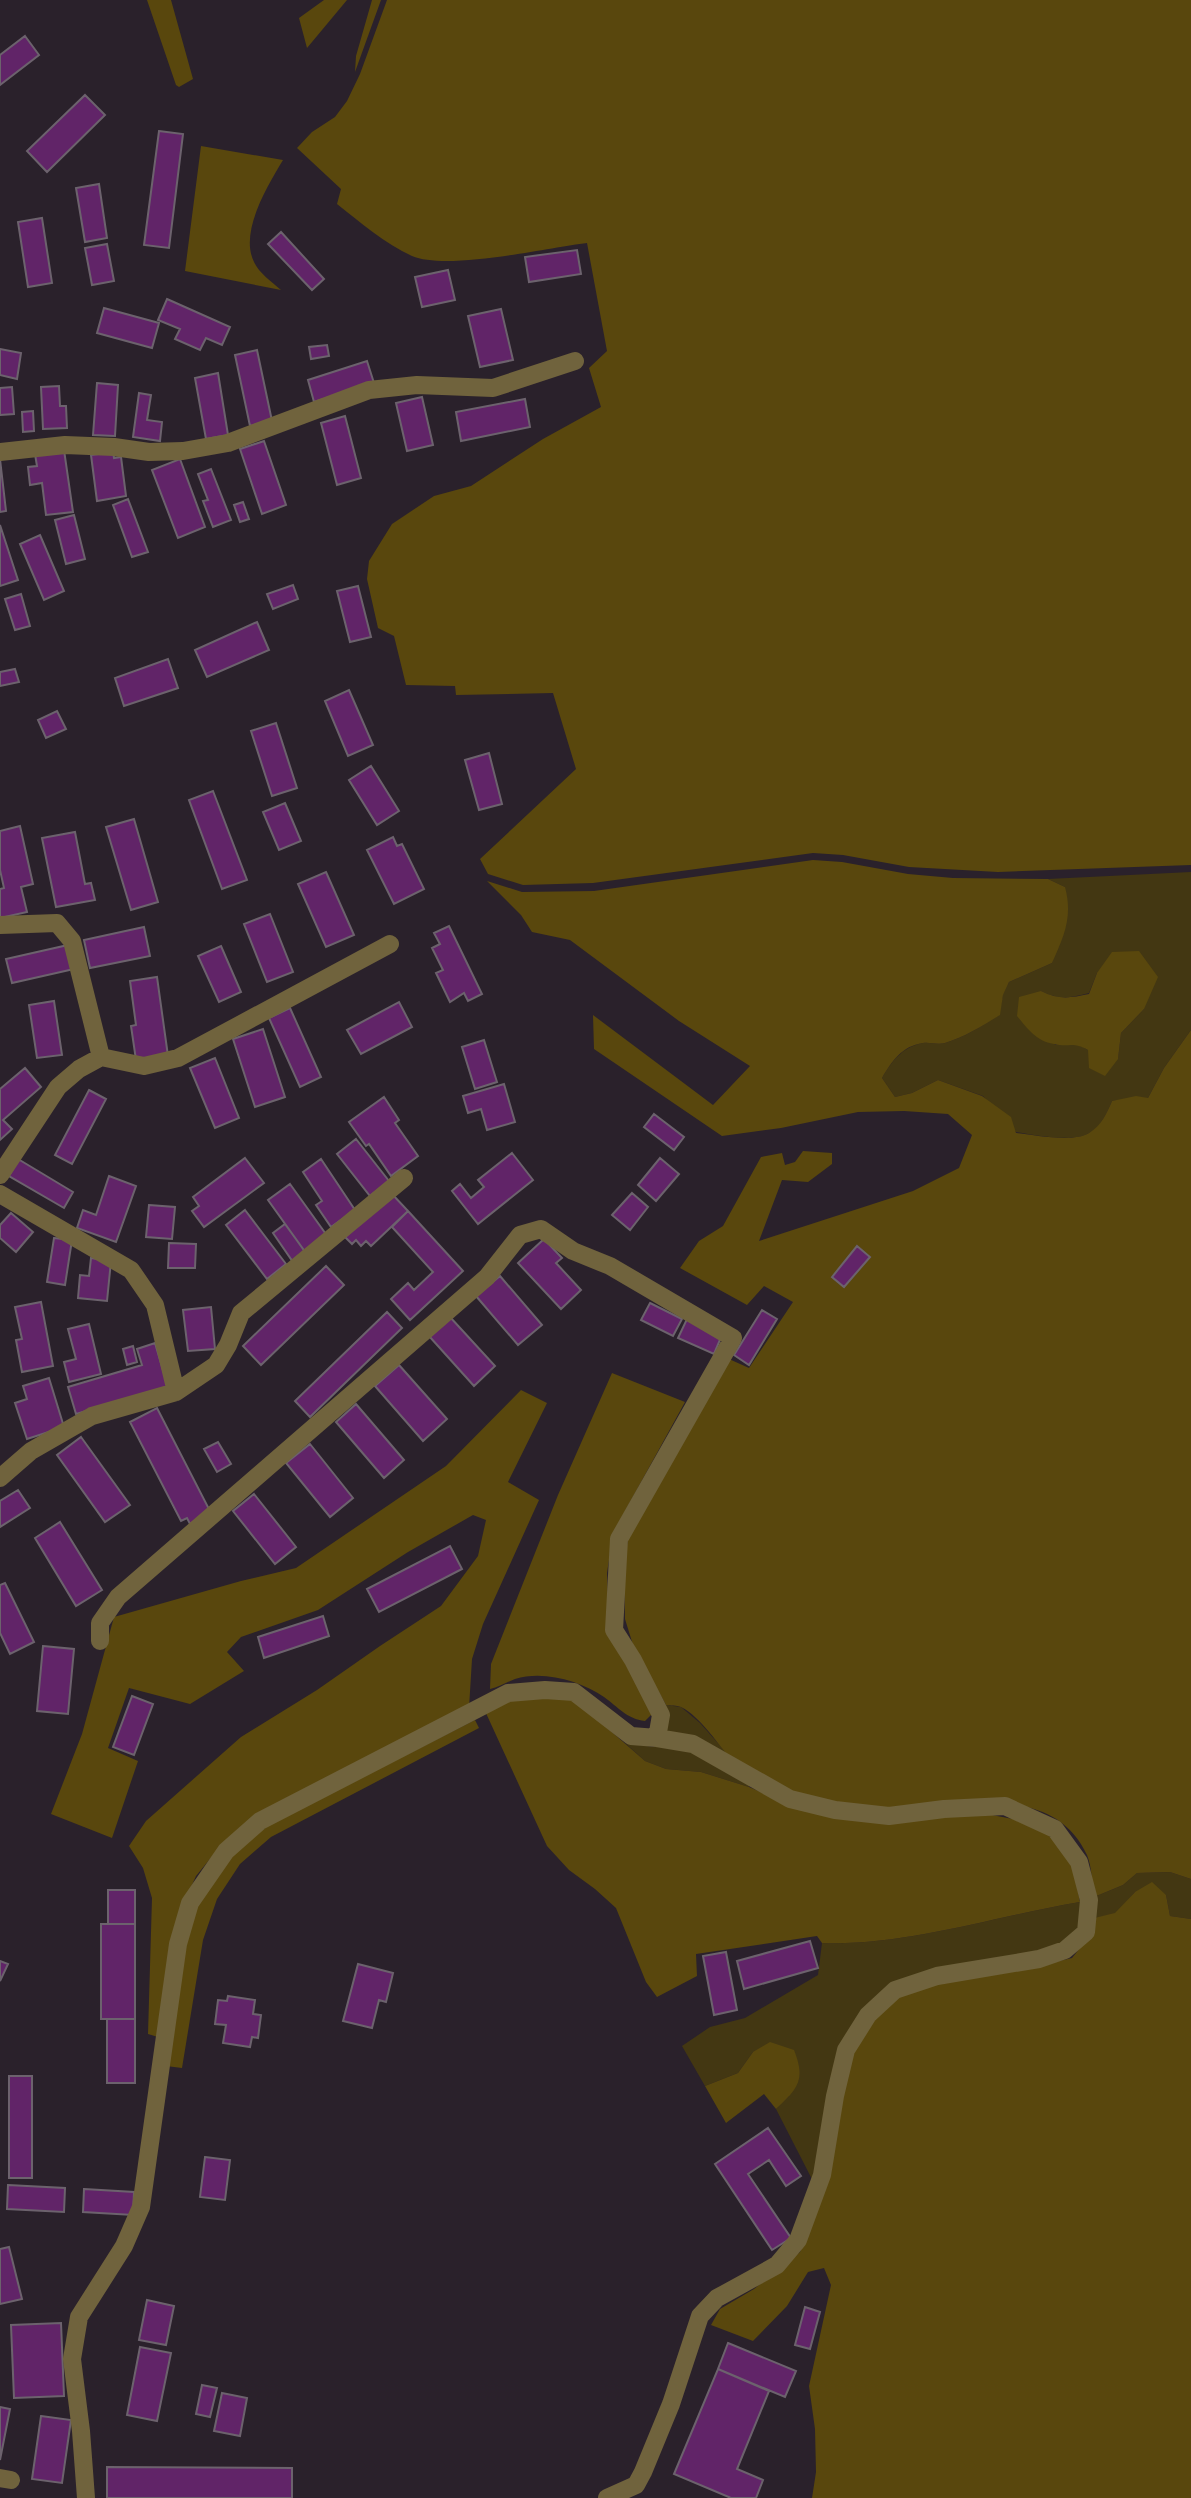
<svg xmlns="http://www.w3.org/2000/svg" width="1191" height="2498" font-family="'IBM Plex Sans',sans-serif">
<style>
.green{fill:#433712;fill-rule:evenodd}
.forest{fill:#59470d}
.building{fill:#612468;stroke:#6c626d;stroke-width:2}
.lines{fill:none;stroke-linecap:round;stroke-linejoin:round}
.street{stroke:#70633d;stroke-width:18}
</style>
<rect width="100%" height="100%" fill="#2a212b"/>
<path class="green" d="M1191,872v158l-27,38 -16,30 -36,3c-5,12 -11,26 -23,32 -16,10 -54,2 -73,-1l-33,-36 -45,-16 -26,13 -17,4 -13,-19c10,-17 20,-31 41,-35 7,-1 14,2 22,0 20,-6 37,-17 54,-28l4,-21 6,-12 43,-19 13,-76 -17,-8zM1097,973l47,36 -23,24 -3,25 -30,-8 -10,-6 -23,1 -14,-54c18,9 29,7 48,2z
M666,1705l15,2 19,16 49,55v9l-48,-15 -35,-3 -21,-8 -20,-18 29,4 13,-16z
M1170,1872l21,7v40l-21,-3 -4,-21 -31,-3 -20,22 -21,4v-21l29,-12 14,-12z
M1080,1902v24l-23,20 -159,38 -23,13 -22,32 -37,158 -40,-78 13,-13 -36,-44 -15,21 -33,13 -23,-40 28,-19 35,-9 73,-43 4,-32c85,3 173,-27 258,-41z"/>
<path class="forest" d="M147,0h24l22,79 -14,8 -3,-2z
M324,0h23l-40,48 -8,-30z
M372,0h9l-26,72 1,-16z
M387,0h804v865l-193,7 -89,-5 -66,-12 -30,-2 -220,30 -70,2 -35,-11 -8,-15 96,-90 -23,-76 -97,2 -1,-9 -49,-1 -12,-49 -16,-8 -11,-49 2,-18 23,-37 42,-28 37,-10 72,-47 58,-32 -12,-39 18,-17 -20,-108c-41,5 -140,28 -175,13 -27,-12 -52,-34 -75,-52l4,-15 -44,-41 15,-16 23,-15 12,-16 13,-27z
M201,146l82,14c-15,25 -44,72 -29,102 5,11 18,20 27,28l-96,-19z
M813,860l29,2 66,12 45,4 95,1 17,8c8,30 -1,49 -13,76l-43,19 -6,13 -3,20c-18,11 -35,22 -55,28 -8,2 -15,-1 -22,0 -21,3 -31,18 -41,35l13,19 17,-4 26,-13 44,16 29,21 5,16c19,2 57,10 73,0 12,-7 18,-20 23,-32l24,-5 12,2 16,-30 27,-38v849l-21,-7 -33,1 -14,12 -29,12c-2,-13 -2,-30 -7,-42 -36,-77 -134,-46 -199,-44 -14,1 -87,-12 -100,-17 -14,-7 -44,-23 -55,-33 -15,-16 -32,-44 -52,-54 -4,-2 -11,-1 -15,-2l-33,-60 -8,-26 -1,-58 6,-31 99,-171 20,9 44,-66 -29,-16 -17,19 -67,-37 19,-27 24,-15 38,-69 21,-4 3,12 10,-3 8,-11 29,2v11l-24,18 -26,-2 -23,61 154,-50 46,-23 13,-33 -24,-21 -44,-3 -46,1 -77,16 -59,8 -128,-87 -1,-34 120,90 37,-39 -71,-45 -109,-81 -38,-8 -11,-17 -34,-34 35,11 72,-1z
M1139,951l19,26 -14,32 -23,24 -3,26 -13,17 -16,-8 -1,-18c-16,-9 -19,-2 -34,-6 -18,-3 -26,-15 -37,-28l2,-19 22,-6c18,9 29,7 48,3l8,-21 15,-21z
M612,1373l73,29 -72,131 -6,40 2,55 44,85 -8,8c-18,-2 -27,-14 -41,-24 -24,-16 -60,-27 -89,-18 -8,3 -16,8 -25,10l1,-25 67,-169z
M521,1390l26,13 -39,79 31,18 -56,124 -11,35 -3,49 -201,100 -23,15 -22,20 -27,33 -15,33 -23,128 -10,-3 4,-136 -9,-30 -14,-22 17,-25 95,-84 76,-47 63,-44 61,-40 37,-50 8,-36 -13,-5 -65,37 -90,58 -77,27 -14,15 17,19 -54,33 -61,-16 -21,60 30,13 -26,77 -61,-24 31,-80 32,-117 127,-36 55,-13 150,-102z
M568,1697l14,9 63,55 21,8 35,3 48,15 32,14 155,16 56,-2 26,5 22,9 16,12 11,14 7,15 6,32c-85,14 -173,44 -258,41l-5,-7 -121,18 1,22 -40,21 -11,-15 -30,-74 -21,-19 -26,-19 -22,-24 -62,-135 32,-13z
M475,1720l4,8 -208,109 -31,27 -23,35 -14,41 -21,128 -16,-2 21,-126 12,-39 32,-48 41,-30z
M1152,1882l14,13 4,21 21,3v579h-379l4,-26 -1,-43 -6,-43 22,-101 -7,-17 -16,4 -21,34 -34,35 -42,-16 9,-16 34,-20 46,-37 13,-29 38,-166 16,-33 34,-32 37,-9 100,-17 34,-8 20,-25 2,-15 21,-5 20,-21z
M770,2042l24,8c12,30 4,38 -18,59l-12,-15 -38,29 -21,-37 33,-13 15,-21z"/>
<path class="building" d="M25,36l14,19 -39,30v-30z
M85,95l20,20 -58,57 -20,-21z
M159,131l24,3 -14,114 -25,-3z
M99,184l8,54 -22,4 -9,-54z
M42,218l10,65 -24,4 -10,-65z
M281,232l43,47 -12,11 -44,-46z
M107,244l7,37 -22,4 -7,-37z
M577,250l4,24 -52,8 -4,-25z
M448,270l7,30 -33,7 -7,-30z
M167,299l63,28 -8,18 -16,-7 -6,12 -25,-11 5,-10 -22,-9z
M104,308l55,15 -7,25 -55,-15z
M501,309l12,51 -33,7 -12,-51z
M327,345l2,11 -18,3 -2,-12z
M0,349l21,4 -4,26 -17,-4z
M257,350l15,71 -22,5 -15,-71z
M367,361l7,22 -60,19 -6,-22z
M218,373l10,62 -22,4 -11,-61z
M97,383l21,2 -3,51 -22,-1z
M59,386l1,20h6l1,22 -24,1 -2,-42z
M12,387l2,27 -14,1v-27z
M139,393l12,2 -4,25 15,2 -2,19 -27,-4z
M422,397l11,48 -26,6 -11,-48z
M525,399l5,28 -69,14 -5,-29z
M33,411l1,20 -11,1 -1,-20z
M345,416l16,62 -24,7 -16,-62z
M264,441l22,64 -24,9 -22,-65z
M64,450l9,62 -27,3 -4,-32 -12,2 -2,-18 9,-1 -2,-12z
M113,452l1,6 7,-1 5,39 -29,5 -6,-46z
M0,459l6,52 -6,1z
M180,459l25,68 -27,11 -26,-68z
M211,469l20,51 -18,7 -10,-26 5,-1 -10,-26z
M128,499l20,53 -16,5 -19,-52z
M243,502l6,17 -9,3 -6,-17z
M74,515l11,44 -19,5 -11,-44z
M0,525l18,55 -18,6z
M40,535l24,56 -20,9 -24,-56z
M293,585l5,14 -25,10 -6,-15z
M358,586l13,51 -21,5 -13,-51z
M21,594l9,32 -15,4 -10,-31z
M257,622l12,28 -62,27 -12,-27z
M168,659l10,29 -54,18 -9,-28z
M15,669l4,13 -19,4v-14z
M349,690l24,55 -25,11 -23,-55z
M57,711l9,18 -20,9 -8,-18z
M276,723l21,65 -25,8 -21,-65z
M489,753l13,51 -23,6 -14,-50z
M371,766l28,45 -22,14 -28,-45z
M213,791l34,89 -25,9 -33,-89z
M285,803l16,38 -22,9 -16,-38z
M134,819l24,83 -27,8 -25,-83z
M20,826l13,58 -12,3 6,25 -27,6v-29l4,-1 -4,-18v-39z
M75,832l10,52 6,-1 4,17 -39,7 -14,-69z
M393,837l4,9 5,-2 22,45 -30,15 -27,-54z
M326,872l28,63 -28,12 -28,-63z
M270,914l23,58 -26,10 -23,-58z
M449,926l33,68 -14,7 -4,-8 -14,9 -14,-29 7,-3 -11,-22 8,-4 -6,-11z
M144,927l6,29 -60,12 -6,-28z
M68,945l6,24 -62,14 -6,-24z
M221,946l20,46 -22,10 -21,-46z
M157,977l11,79 -32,4 -5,-34 5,-1 -6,-44z
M54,1001l8,54 -25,3 -8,-53z
M399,1002l13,25 -51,27 -14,-24z
M290,1008l31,69 -21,10 -31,-69z
M263,1029l22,68 -30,10 -22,-68z
M484,1040l13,42 -22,7 -13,-42z
M215,1058l24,60 -24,10 -25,-60z
M25,1068l16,19 -38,33 9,9 -12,11v-51z
M504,1084l11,38 -28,8 -6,-21 -13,4 -5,-17z
M89,1090l17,9 -34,65 -17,-9z
M384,1097l15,23 -4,3 23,33 -27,20 -22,-32 -3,2 -17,-24z
M654,1114l30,23 -10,13 -30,-23z
M356,1139l33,42 -19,15 -33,-42z
M512,1153l21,27 -55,44 -26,-33 8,-7 11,14 13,-11 -6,-7z
M245,1158l19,25 -60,44 -12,-16 7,-5 -6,-9z
M660,1158l19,16 -23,27 -18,-16z
M18,1159l55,33 -9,16 -55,-32z
M321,1159l34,51 -24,17 -15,-22 6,-4 -19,-29z
M109,1176l27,10 -20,56 -39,-14 6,-18 13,5z
M290,1184l38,53 -22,16 -38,-53z
M632,1193l16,14 -18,23 -18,-15z
M392,1194l16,17 -37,35 -5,-5 -5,5 -5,-6 -4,4 -7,-7z
M149,1205l26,2 -3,32 -26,-2z
M245,1210l41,54 -19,15 -41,-54z
M408,1211l55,60 -53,49 -19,-21 17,-16 6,7 19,-18 -41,-45z
M11,1213l22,19 -17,20 -16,-14v-13z
M285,1224l21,29 -13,9 -20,-29z
M54,1238l18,2 -7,45 -18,-3z
M544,1239l18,19 -6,5 25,27 -20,19 -43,-46z
M169,1243l27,1 -1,24h-27z
M857,1246l13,11 -26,30 -12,-10z
M91,1258l20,3 -4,40 -29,-3 2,-23 9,1z
M326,1266l18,19 -83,80 -18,-19z
M500,1276l42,49 -24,20 -42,-49z
M41,1302l12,64 -31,6 -6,-32 6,-1 -7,-32z
M650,1303l32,16 -9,17 -32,-16z
M211,1307l4,42 -27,2 -5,-41z
M762,1310l15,9 -28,46 -15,-10z
M387,1312l15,16 -92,89 -15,-16z
M450,1317l45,49 -21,20 -45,-50z
M687,1319l35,16 -8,19 -36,-16z
M89,1324l12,50 -32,8 -5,-20 12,-3 -8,-30z
M155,1343l13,44 -92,27 -8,-27 74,-22 -5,-16z
M133,1346l4,16 -10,3 -4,-16z
M399,1365l48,54 -24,22 -48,-55z
M49,1378l15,49 -37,12 -12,-36 12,-4 -4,-13z
M356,1404l48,56 -20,18 -48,-56z
M157,1408l54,105 -21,11 -3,-6 -6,3 -51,-99z
M81,1437l49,68 -25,17 -48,-67z
M218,1442l13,22 -14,8 -13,-23z
M310,1444l43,54 -23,19 -44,-54z
M18,1490l12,18 -30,19v-26z
M254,1494l42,53 -21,17 -42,-53z
M60,1522l42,68 -26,16 -41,-68z
M450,1546l12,23 -83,43 -12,-23z
M5,1583l29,59 -24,12 -10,-21v-48z
M323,1616l6,20 -65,22 -6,-21z
M43,1646l31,3 -6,65 -31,-3z
M132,1696l21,8 -19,51 -21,-8z
M108,1890h27v34h-27z
M101,1924h34v95h-34z
M810,1941l8,27 -74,21 -7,-28z
M726,1952l11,58 -23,5 -11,-59z
M0,1961l8,3 -8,17z
M358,1964l35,9 -7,29 -7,-2 -7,28 -29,-7z
M228,1996l27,4 -2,14 8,1 -3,23 -6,-1 -2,10 -27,-4 3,-18 -11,-1 3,-24 9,1z
M107,2019h28v64h-28z
M9,2076h23v102h-23z
M768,2128l33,48 -15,10 -17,-26 -21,14 43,64 -19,12 -57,-86z
M205,2157l25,3 -5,40 -25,-3z
M8,2185l57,3 -1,24 -57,-3z
M84,2189l50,3 -1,23 -50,-3z
M9,2247l13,52 -22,5v-55z
M147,2300l27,6 -8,39 -27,-5z
M805,2307l15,5 -10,37 -15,-4z
M61,2323l3,73 -50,2 -3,-73z
M728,2343l68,28 -11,26 -67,-28z
M140,2347l31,6 -14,68 -30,-6z
M718,2369l51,22 -32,78 26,11 -7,18h-25l-57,-24z
M202,2385l15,3 -7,29 -14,-3z
M222,2393l25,5 -7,38 -26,-5z
M0,2407l10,2 -10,51z
M41,2416l30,4 -9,63 -30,-4z
M107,2467l185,1v30h-185z"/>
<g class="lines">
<path class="street" d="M0,452l65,-7 49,2 35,5 34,-1 45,-8 141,-53 48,-5 76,3 82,-27
M0,925l57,-2 15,18 29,116
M0,1175l58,-88 21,-18 22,-12 43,9 34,-8 212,-114
M0,1194l131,76 24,35 21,87 -84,24 -61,35 -31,27
M176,1392l40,-27 12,-20 13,-32 163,-135
M0,2478l11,2
M86,2498l-5,-67 -9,-72 7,-42 45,-71 17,-39 37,-263 12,-41 36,-52 34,-30 248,-128 37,-3 29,2 57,44 26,2 4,-23 -28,-55 -19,-30 5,-91 114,-201 -123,-72 -37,-15 -32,-22 -21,6 -33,42 -369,320 -18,26v18
M607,2498l29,-13 7,-13 28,-68 29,-88 17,-18 60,-33 21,-25 24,-65 13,-79 11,-46 22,-35 27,-25 42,-14 102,-17 26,-9 21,-18 3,-32 -10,-38 -24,-33 -50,-23 -61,3 -55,7 -54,-6 -45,-11 -97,-55 -36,-6"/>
</g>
</svg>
